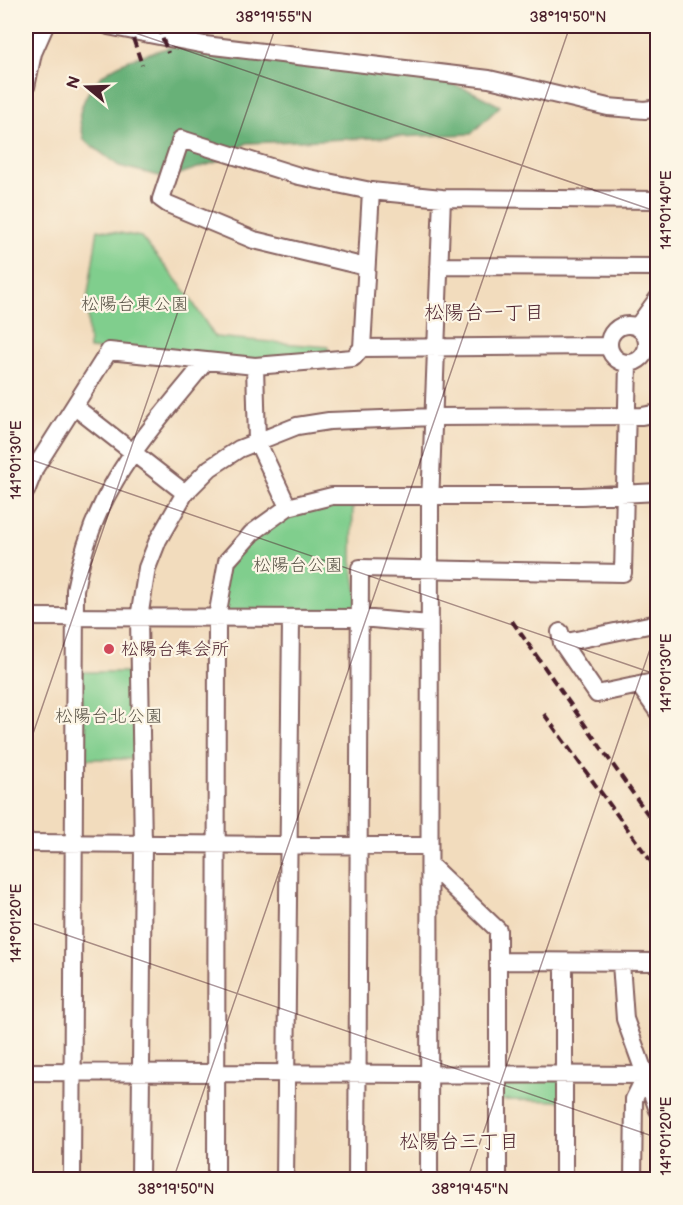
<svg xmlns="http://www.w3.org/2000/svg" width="683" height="1205" font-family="'Balsamiq Sans','Klee One',sans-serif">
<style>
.green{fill:#80ce8d;stroke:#65765c;stroke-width:1.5}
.forest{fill:#68b178;stroke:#596852;stroke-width:1.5}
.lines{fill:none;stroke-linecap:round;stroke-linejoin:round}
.minor-casing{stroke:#85615e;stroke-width:20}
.minor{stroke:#fff;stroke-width:16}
.rail{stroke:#4a1f2b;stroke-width:4;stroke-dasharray:9 4.5;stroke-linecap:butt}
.ticks{fill:none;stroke:#4a1f2b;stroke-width:1.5;stroke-opacity:0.45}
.poi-dot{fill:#d1495b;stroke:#fcf5e5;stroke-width:2}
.labels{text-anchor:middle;stroke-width:4.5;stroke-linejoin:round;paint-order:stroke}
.park-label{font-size:18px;fill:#5a5448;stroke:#fcf5e5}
.poi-label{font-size:18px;fill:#4a1f2b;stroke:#fcf5e5;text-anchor:start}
.neighbourhood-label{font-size:20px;fill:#4a1f2b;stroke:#fcf5e5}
.neatline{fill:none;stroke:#4a1f2b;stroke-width:2}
.ticks-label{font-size:15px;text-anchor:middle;fill:#4a1f2b}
</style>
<rect width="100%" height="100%" fill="#fcf5e5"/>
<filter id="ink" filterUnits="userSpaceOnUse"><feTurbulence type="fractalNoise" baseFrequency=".0167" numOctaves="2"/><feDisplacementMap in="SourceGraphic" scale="12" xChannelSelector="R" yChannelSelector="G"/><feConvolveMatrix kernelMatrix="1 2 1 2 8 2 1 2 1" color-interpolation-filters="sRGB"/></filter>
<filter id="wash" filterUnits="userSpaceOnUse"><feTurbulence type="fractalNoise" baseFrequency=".008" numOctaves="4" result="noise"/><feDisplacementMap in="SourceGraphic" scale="24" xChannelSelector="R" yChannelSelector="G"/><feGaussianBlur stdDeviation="1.35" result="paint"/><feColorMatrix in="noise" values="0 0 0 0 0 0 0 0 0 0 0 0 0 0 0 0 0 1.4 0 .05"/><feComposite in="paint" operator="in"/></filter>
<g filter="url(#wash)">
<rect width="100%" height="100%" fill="#f2dcbd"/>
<path class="green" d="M98,229l43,8 45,55 29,45 113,10 1,9 -72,4 -168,-11 -2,-49z
M353,497l-1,64 9,57 -144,-1 10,-56 61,-54z
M81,672h55v87h-54z
M499,1073h66v28l-66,-1z"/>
<path class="forest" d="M174,46l246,27 51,18 29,15 -29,28 -224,9 -31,19 -49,16 -48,-12 -35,-26c-1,-8 -6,-20 -4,-27 12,-48 54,-55 94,-67z"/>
</g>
<g filter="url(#ink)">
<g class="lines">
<defs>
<path id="minor" d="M108,26l97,19 284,34 119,28 37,3 13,-2
M26,87l7,-34 12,-27
M371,191l-9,157 246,-2
M439,266l219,1
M366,267l-112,-27 -86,-36 -7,-5 20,-60 118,37 72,15 71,7 216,2
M609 344a19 19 0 1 1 38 0a19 19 0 1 1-38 0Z
M637,327l21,-29
M255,366l2,75 31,66
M75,407l110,86
M26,491l9,-23 74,-117 146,15 98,-8 9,-10
M26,617l335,1 68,6
M560,632l2,11 35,51 61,-13
M562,643l96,-20
M639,685l19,27
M26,843l402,3
M430,865l68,65v31l160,1
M498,961v219
M621,963l4,56 33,91
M26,1072l620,3 -12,24 -1,81
M72,1180l3,-590c18,-102 69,-152 131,-229
M140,1180l3,-336 -4,-226 8,-50 11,-28 27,-47 25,-25 29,-19 58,-23 32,-5 106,-4 207,-1 16,-3
M216,1180l1,-563 10,-56 25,-28 36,-26 44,-11h250l76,-4
M285,1180l6,-561
M357,1180l3,-612 263,5 5,-209
M429,1180l1,-677 12,-305
M564,1180v-218"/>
</defs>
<use href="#minor" class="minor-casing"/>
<use href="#minor" class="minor"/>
<path class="rail" d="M129,26l13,39
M158,26l10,27
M512,621l146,208
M544,714l114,157"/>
</g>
</g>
<path class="ticks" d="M115,26l543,186M26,458l632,217M26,754l250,-728M26,921l632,217M173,1180l397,-1154M467,1180l191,-554"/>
<circle class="poi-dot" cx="109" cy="649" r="6"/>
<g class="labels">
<g class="park-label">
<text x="135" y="310">松陽台東公園</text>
<text x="298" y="571">松陽台公園</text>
<text x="109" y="722">松陽台北公園</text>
</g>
<g class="poi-label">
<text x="121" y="655">松陽台集会所</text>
</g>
<g class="neighbourhood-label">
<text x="484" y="319">松陽台一丁目</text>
<text x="459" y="1148">松陽台三丁目</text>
</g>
</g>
<rect width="683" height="1205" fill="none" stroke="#fcf5e5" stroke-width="66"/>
<g transform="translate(87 87) rotate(289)" stroke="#fcf5e5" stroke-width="4.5" paint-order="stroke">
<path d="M0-4.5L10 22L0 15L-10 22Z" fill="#4a1f2b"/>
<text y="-9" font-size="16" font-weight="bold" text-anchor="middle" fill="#4a1f2b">N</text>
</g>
<rect x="33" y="33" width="617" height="1139" class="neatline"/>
<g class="ticks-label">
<text x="274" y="22">38°19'55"N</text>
<text x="568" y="22">38°19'50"N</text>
<text transform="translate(666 210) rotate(-90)" y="5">141°01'40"E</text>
<text transform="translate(16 460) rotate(-90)" y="5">141°01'30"E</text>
<text transform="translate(666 673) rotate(-90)" y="5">141°01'30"E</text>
<text transform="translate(16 923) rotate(-90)" y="5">141°01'20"E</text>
<text transform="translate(666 1136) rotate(-90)" y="5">141°01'20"E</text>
<text x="176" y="1194">38°19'50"N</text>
<text x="470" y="1194">38°19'45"N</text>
</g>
</svg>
